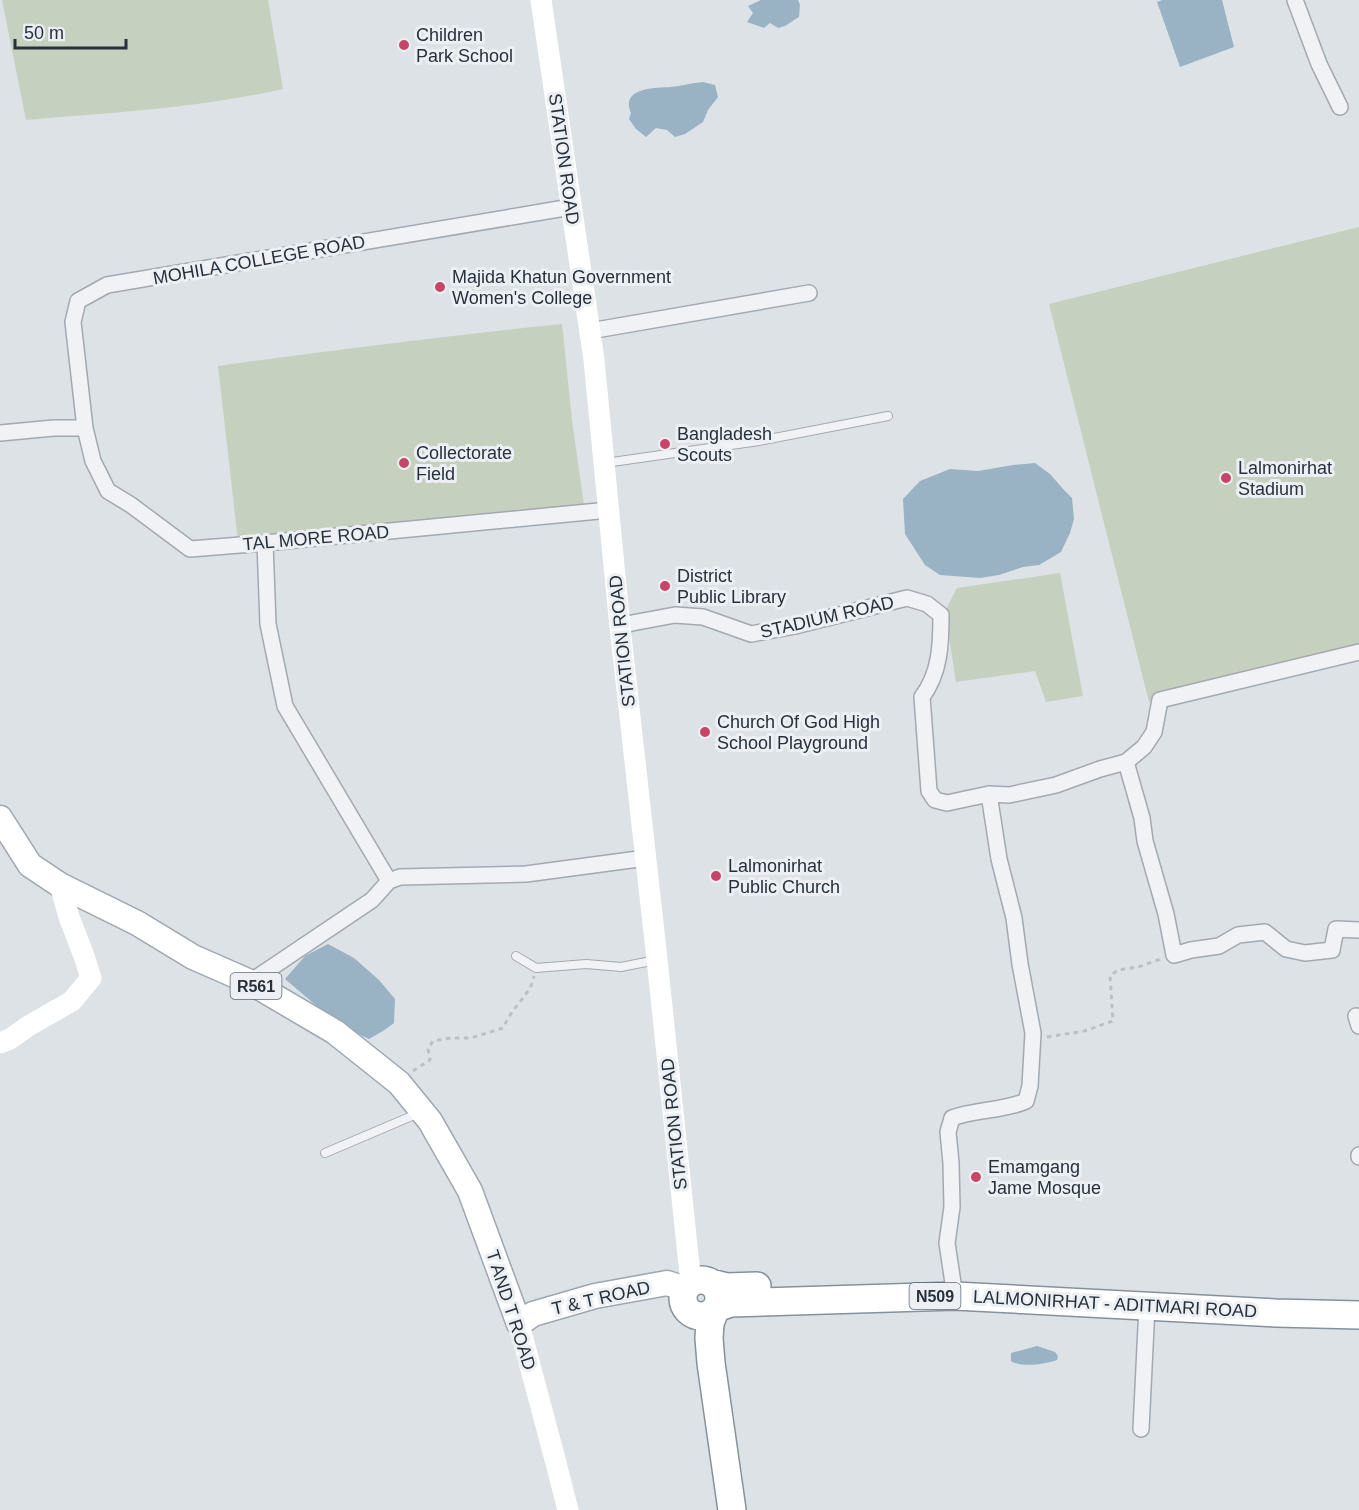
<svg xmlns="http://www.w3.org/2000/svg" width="1359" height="1510" font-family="Arial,sans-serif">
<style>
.green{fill:#c5d0bf}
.water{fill:#99b3c5}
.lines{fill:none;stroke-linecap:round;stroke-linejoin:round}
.lane-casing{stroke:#a3a9b0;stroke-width:10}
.street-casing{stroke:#a3a9b0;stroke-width:18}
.primary-casing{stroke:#9da7b2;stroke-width:27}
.highway-casing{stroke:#85919c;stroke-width:30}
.path{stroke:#bcc0c5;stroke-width:3;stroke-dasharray:4.5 4.5;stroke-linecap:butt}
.lane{stroke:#f0f2f5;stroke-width:8}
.street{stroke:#f0f2f5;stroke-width:15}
.secondary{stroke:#fff;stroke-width:21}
.primary{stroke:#fff;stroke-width:24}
.highway{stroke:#fff;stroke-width:27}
.poi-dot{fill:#c74667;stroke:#ecf0f4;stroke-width:2}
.labels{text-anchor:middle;stroke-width:6;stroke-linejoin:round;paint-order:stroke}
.shield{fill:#ecf0f4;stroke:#626a73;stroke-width:1.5}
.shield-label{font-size:16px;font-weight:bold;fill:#27313c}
.poi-label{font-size:18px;fill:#27313c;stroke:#ecf0f4;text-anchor:start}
.street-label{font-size:18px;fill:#27313c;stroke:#ecf0f4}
</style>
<rect width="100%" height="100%" fill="#dde2e6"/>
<path class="green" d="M2,0h266l15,89c-84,19 -172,24 -257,31z
M1359,227v425l-210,50 -100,-398z
M562,324l10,96 12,86 -346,35 -20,-175c115,-16 229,-30 344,-42z
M1060,573l23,123 -37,6 -11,-31 -79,11 -11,-71 12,-23z"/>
<path class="water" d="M761,0h37l2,5 -1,12 -14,9 -7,2 -8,-5 -6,5 -17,-6 6,-9 -5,-7z
M1162,0h60l12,47 -54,20 -23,-65z
M703,82l12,3 3,12 -10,13 -5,12 -18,12 -10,3 -8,-7 -11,-2 -10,9 -10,-8 -7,-10 2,-6c-11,-25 23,-25 39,-26 11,-1 22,-4 33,-5z
M1035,463l15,11 14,16 8,8 2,21 -4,14 -9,19 -22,13 -16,2 -24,8 -19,3 -40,-3 -15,-10 -20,-31 -2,-35 17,-18 30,-12 28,2 35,-6z
M328,944l26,14 25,22 16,19 -1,24 -11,8 -14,8 -30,-14 -54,-46 20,-23z
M1037,1346l18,6 3,4 -1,4c-11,4 -36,8 -46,1v-8z"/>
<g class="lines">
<defs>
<path id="lane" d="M605,463l154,-22 129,-25
M516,956l20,12 50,-4 35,3 35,-7
M325,1153l94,-40"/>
<path id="street" d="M1295,0l24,64 21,43
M571,207l-464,78 -29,16 -5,21 12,106 8,33 15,30 23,14 59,44 75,-6 344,-33
M590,331l219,-38
M0,433l54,-5h31
M265,543l3,81 17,82 104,175
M620,627l12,-4 43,-8 28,2 48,17 44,-8 112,-28 20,6 14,11c0,30 -1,58 -19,82l7,94 6,9 12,3 42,-9 20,1 47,-10 44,-16 26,-7 18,-15 10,-15 6,-32 199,-48
M1126,762l16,56 3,23 21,73 8,41 17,-5 28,-4 19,-11 27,-3 21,17 19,4 27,-3 4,-21 23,1
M250,982l122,-82 17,-19 11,-4 126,-3 120,-16
M1356,1016l3,10
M1359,1155v2
M953,1283l-6,-40 5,-36 -1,-44 -3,-31 4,-14c24,-9 52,-7 74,-17l4,-15 3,-53 -13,-69 -6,-46 -15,-59 -10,-65
M1141,1429l6,-123"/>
<path id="primary" d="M0,818l30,47 30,20 77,38 56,34 57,25 85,50 64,51 31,38 40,70 49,133 14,-10 62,-18 72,-13 19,6"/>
<path id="highway" d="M683 1298a18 18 0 1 1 36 0a18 18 0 1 1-36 0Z
M711,1283l16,4 30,-1
M732,1510l-21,-147 -2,-25 1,-15 6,-15 15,-5 224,-7 321,17 83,2"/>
</defs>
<use href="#lane" class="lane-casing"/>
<use href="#street" class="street-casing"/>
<use href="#primary" class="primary-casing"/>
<use href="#highway" class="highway-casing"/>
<path class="path" d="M1047,1037l37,-6 29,-10 -3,-45 8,-6 20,-3 23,-8
M413,1071l17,-11 -2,-11 5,-8 18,-3h20l32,-10c3,-6 6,-12 10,-17 8,-12 19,-21 21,-35"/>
<use href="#lane" class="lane"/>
<use href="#street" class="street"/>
<path class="secondary" d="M541,0l53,360 26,267 37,332 34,325
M0,1043l10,-4 20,-14 42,-24 19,-23 -7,-22 -15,-39 -9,-32
M519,1324l37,139 12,47"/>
<use href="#primary" class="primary"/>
<use href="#highway" class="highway"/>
</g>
<g class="poi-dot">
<circle cx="404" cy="45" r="6"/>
<circle cx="440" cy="287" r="6"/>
<circle cx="665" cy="444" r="6"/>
<circle cx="404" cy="463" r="6"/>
<circle cx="1226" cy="478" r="6"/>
<circle cx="665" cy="586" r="6"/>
<circle cx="705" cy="732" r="6"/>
<circle cx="716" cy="876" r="6"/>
<circle cx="976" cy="1177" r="6"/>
</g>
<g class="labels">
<g class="shield">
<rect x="230.5" y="973" width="51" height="26" rx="4.5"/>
<rect x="909.5" y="1283" width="51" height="26" rx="4.5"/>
</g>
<g class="shield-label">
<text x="256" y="992">R561</text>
<text x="935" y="1302">N509</text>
</g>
<g class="poi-label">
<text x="416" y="41">Children<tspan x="416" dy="21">Park School</tspan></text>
<text x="452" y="283">Majida Khatun Government<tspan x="452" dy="21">Women's College</tspan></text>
<text x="677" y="440">Bangladesh<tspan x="677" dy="21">Scouts</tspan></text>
<text x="416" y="459">Collectorate<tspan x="416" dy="21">Field</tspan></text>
<text x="1238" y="474">Lalmonirhat<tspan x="1238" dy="21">Stadium</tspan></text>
<text x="677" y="582">District<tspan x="677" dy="21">Public Library</tspan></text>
<text x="717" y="728">Church Of God High<tspan x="717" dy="21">School Playground</tspan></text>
<text x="728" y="872">Lalmonirhat<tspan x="728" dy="21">Public Church</tspan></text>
<text x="988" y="1173">Emamgang<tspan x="988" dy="21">Jame Mosque</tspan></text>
</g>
<g class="street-label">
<text transform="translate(564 159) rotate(82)" y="6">STATION ROAD</text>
<text transform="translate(259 260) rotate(-10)" y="6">MOHILA COLLEGE ROAD</text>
<text transform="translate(316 538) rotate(-5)" y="6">TAL MORE ROAD</text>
<text transform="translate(827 617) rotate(-13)" y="6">STADIUM ROAD</text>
<text transform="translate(622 641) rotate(-96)" y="6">STATION ROAD</text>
<text transform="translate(674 1124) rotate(-96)" y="6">STATION ROAD</text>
<text transform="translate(601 1298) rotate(-13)" y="6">T &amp; T ROAD</text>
<text transform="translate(1115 1304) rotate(3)" y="6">LALMONIRHAT - ADITMARI ROAD</text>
<text transform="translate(511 1310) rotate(72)" y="6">T AND T ROAD</text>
</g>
</g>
<path d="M15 39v9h111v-9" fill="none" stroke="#27313c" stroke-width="3"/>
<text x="24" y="39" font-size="18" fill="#27313c" stroke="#ecf0f4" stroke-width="4.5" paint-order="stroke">50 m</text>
</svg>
